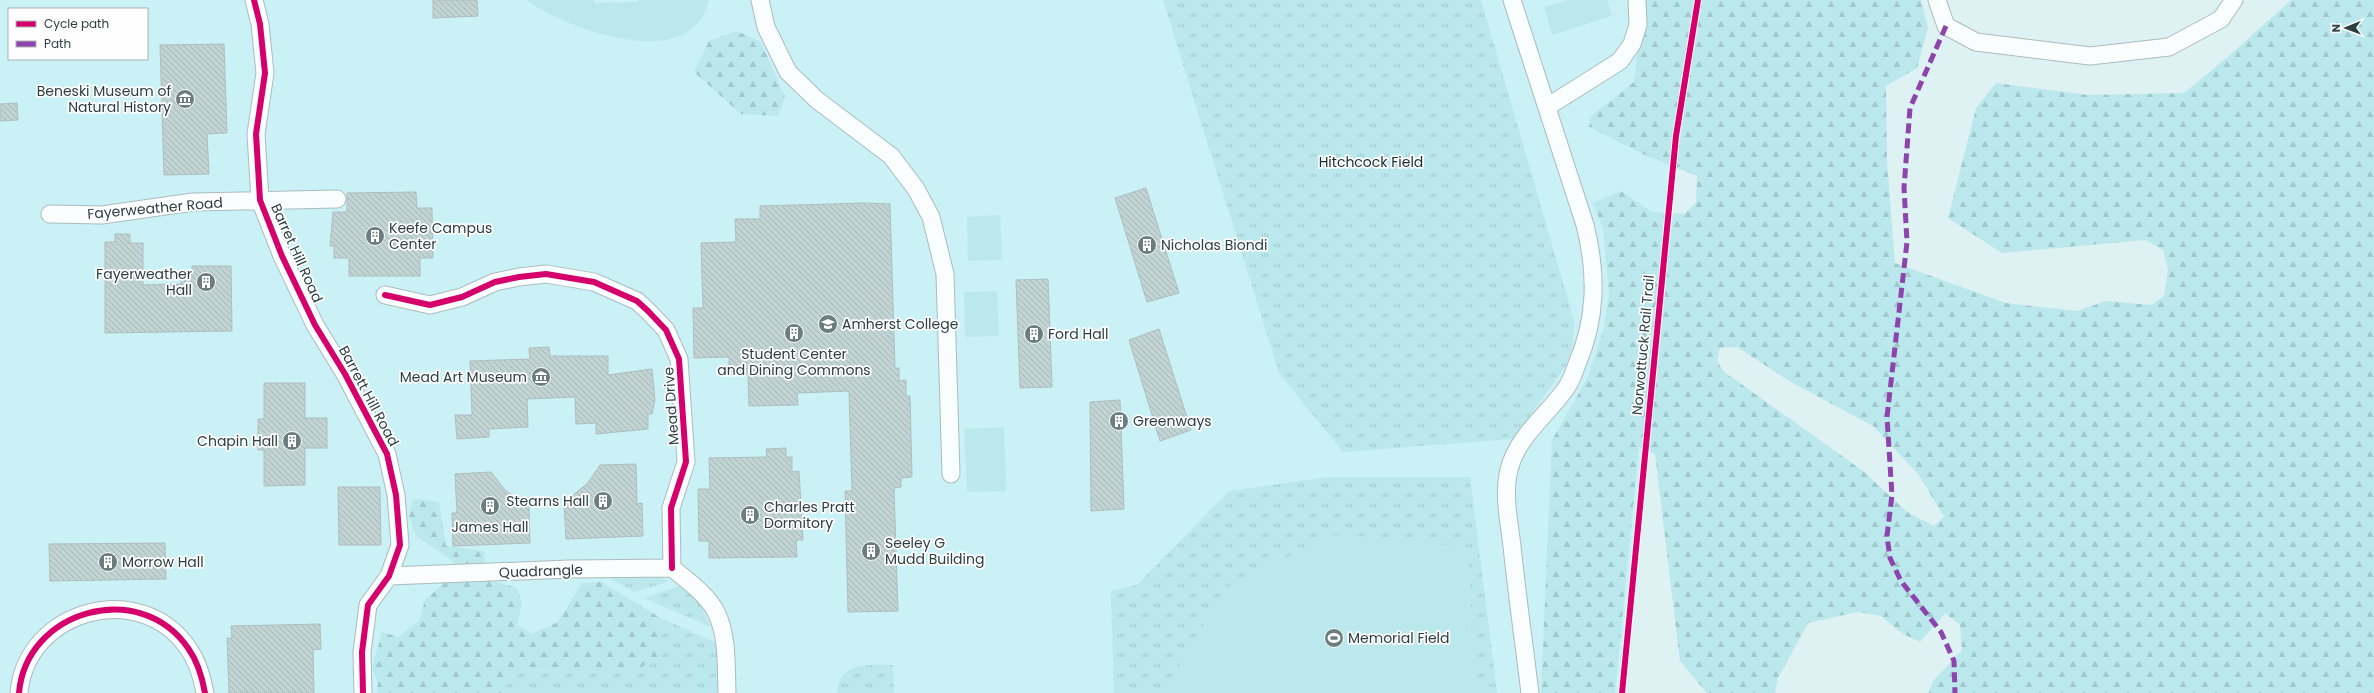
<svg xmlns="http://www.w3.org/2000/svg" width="2374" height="693" font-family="Poppins,sans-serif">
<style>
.built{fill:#caf1f5;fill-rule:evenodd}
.grass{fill:url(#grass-tufts)}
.forest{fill:url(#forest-firs);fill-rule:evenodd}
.garden{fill:#bbe8ec}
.building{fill:url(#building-back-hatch);stroke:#aebec0}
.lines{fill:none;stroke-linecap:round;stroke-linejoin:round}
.minor-casing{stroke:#abbcbe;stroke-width:19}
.minor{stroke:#fafdfd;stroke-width:17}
.quiet{stroke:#8e44ad;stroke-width:5;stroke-dasharray:10 5;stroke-linecap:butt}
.cycleway-casing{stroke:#fefefe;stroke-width:8}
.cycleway{stroke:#d6006c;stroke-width:6}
.labels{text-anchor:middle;stroke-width:3.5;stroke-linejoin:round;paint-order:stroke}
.poi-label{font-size:14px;fill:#2d3f41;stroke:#fefefe;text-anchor:start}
.park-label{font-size:14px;fill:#172d2f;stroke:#fefefe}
.street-label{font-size:14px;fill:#2d3f41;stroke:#fefefe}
</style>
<defs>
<pattern id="grass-tufts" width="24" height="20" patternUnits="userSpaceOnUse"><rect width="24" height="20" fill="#bbe8ec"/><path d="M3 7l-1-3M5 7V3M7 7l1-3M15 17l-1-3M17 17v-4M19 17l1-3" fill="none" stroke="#a1c8cc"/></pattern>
<pattern id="forest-firs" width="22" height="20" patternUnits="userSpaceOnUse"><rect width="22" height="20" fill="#bbe8ec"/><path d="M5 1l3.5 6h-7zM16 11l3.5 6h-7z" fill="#a1c8cc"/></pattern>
<pattern id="building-back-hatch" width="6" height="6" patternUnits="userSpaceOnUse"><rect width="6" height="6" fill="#c2d3d4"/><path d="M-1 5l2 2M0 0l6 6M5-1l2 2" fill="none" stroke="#a7b6b7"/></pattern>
</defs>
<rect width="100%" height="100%" fill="#def1f3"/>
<path class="built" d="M0,0h1698l-22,136 -54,557h-1622zM9,9h138v50h-138z"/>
<path class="grass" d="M1163,0h318l93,320 -1,24 -6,20 -54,75 -170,13 -64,-79z
M1328,477h142l27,216h-383l-3,-102 26,-6 92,-94z
M605,575l49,1 16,5 -36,11z
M680,586l18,15 13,26 -67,-29z
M661,618l54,24 4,16 -1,35h-215l9,-22h43l103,-13v-26z
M893,665l1,28h-57c3,-32 32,-28 56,-28z"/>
<path class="forest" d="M1641,0h280l7,28 -11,40 -31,18 1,75 8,102 111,40 71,8 29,-10 45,4 13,-9 4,-27 -5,-19 -17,-10 -144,13 -54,-35 28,-110 20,-25 92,12 96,-2 46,-38 61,-55h83v693h-446l5,-12 29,-31 -2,-25 -15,-12 -25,29 -17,-8 -22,-18 -24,-4 -49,11 -30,55 -3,15h-68l-27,-32 -25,-207 -16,-7 -24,246h-74l11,-253 36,-63 16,-49 5,-35 -6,-64 -10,-26 28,-12 31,21 32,2 12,-11 1,-27 -50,-20 -58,-29 2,-11 43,-34 3,-26 8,-30zM1737,347l52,34 84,45 46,49 25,42 -10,9 -27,-14 -44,-41 -140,-100 -6,-11 3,-12z
M737,31l24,11 24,55 -7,19 -37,-2 -47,-42 15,-31z
M413,499l26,3 7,44 38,5 2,28 31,9 5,15 -5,21 15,10 26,-12 24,-39 19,-1 60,36 -3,14v26l-20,11 -126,2 -9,22h-126l1,-12 -6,-12 10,-37 16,5 21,-16 6,-21 19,-17 10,-21 -38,-26 -7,-19z"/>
<path class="garden" d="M526,0h68l1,3 43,-1v-2h71c-17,76 -142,29 -183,0z
M1568,0h39l5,16 -60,19 -8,-28z
M1000,215l2,45 -34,1 -1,-44z
M997,291l2,45 -34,1 -1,-45z
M1004,427l2,64 -39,1 -3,-63z
M1338,534l130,13 7,146h-303l1,-16 45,-78 18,-19z"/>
<path class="building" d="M433,0h44l1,16 -45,2z
M224,44l3,89 -20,1 2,40 -45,1 -4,-130z
M17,103l1,17 -18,1v-17z
M1146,188l33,105 -32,9 -32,-104z
M416,192l1,16h15l1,50h-13v18h-71v-18h-15v-12h-4l3,-34h14v-19z
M865,203l25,1 5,164h4v13l7,-1v16h4l2,81 -11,1v9l-7,1 4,123 -50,1 -3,-121h7l-3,-100 -52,2 1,12 -49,1 -1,-32h-19v-17l-35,1 -1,-50h10l-2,-65 35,-1 -1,-23h25v-13z
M115,234h15v9h13v42l38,-1v-5h11v-13h39l1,65 -127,2v-91h10z
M1048,279l4,108 -32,1 -4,-108z
M1159,329l32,101 -31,11 -31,-101z
M549,347l1,9h58v19l44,-6 3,31 -3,14h-4v15l-52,5v-11l-20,1 -1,-27 -48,2 1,28 -39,2v8l-32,2 -2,-24h17l-2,-54 60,-2 -1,-11z
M264,383h41v35h22v30h-22v37l-41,1v-36h-6v-31h6z
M1120,400l4,109 -33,2 -1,-109z
M786,448v9h6v15l7,-1 4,69h-7l1,17 -88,1v-17h-10l-1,-52h12l-1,-31 58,-1 -1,-8z
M636,464l1,40 5,-1 1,33 -77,3 -2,-37 23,-18 13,-19z
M491,472l14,18 24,17 1,36 -77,3 -1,-33h5l-2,-39z
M338,487h42l1,58h-42z
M165,543l1,36 -116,2 -1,-37z
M320,624l1,25 -8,1 1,43h-85l-2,-55h5l-1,-12z"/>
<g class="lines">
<defs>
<path id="minor" d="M254,0l6,24 5,49 -9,61 4,66 22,56 33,69 30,49 42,80 9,41 4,50 -11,31 -21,29 -6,47 1,41
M760,0l6,27 22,45 29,28 74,56 25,33 15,28 14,57 6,200
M1512,0l73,225c12,48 12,93 -8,139 -3,9 -7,20 -13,27 -19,26 -47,46 -55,79 -6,24 0,51 3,76 5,49 12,98 18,147
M1937,0l9,26 30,16 114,14 79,-9 52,-28 13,-19
M1547,107l73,-46 12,-17 6,-19 -1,-25
M50,214l52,1 91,-13 144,-3
M385,295l45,10 32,-8 33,-15 24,-5 27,-3 48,8 43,19 11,10 18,19 13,29 7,103 -15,46 1,60
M389,576l181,-7 102,-1c16,13 37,28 45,46 11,24 9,54 10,79
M19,693c7,-83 121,-115 169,-45 10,14 14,28 17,45"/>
</defs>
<use href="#minor" class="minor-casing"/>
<use href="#minor" class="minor"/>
<path class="quiet" d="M1946,26l-36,82 -6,80 3,54 -20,175 5,78 -5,41 3,22 11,23 40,51 13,29 1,32"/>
<defs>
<path id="cycleway" d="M254,0l6,24 5,49 -9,61 4,66 22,56 33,69 30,49 42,80 9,41 4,50 -11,31 -21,29 -6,47 1,41
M385,295l45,10 32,-8 33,-15 24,-5 27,-3 48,8 43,19 11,10 18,19 13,29 7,103 -15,46 1,60
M19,693c7,-83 121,-115 169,-45 10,14 14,28 17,45
M1622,693l54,-557 22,-136"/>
</defs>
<use href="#cycleway" class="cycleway-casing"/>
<use href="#cycleway" class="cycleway"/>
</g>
<defs>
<symbol id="museum-disc" viewBox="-11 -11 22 22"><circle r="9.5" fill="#6b7d7f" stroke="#fefefe"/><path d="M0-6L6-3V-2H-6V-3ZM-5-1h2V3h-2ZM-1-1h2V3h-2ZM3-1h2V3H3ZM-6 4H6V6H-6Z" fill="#fff"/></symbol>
<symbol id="building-disc" viewBox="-11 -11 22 22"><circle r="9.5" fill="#6b7d7f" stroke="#fefefe"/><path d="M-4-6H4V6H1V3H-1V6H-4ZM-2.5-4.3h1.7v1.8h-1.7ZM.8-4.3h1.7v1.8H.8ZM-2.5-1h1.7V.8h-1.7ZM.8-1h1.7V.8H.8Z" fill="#fff"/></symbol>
<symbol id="university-disc" viewBox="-11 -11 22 22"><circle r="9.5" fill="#6b7d7f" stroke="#fefefe"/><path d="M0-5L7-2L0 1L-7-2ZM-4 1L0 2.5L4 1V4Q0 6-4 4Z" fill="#fff"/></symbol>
<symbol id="stadium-disc" viewBox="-11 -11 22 22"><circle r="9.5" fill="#6b7d7f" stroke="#fefefe"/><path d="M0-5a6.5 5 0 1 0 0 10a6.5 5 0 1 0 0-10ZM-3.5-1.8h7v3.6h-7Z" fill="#fff"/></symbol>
</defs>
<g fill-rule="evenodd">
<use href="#museum-disc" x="174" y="88" width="22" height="22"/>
<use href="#building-disc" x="364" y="225" width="22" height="22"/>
<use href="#building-disc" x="1136" y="234" width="22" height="22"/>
<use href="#building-disc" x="195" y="271" width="22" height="22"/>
<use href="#university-disc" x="817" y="313" width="22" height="22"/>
<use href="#building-disc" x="783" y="322" width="22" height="22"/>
<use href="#building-disc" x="1023" y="323" width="22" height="22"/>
<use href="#museum-disc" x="530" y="366" width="22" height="22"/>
<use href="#building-disc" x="1108" y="410" width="22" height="22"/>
<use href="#building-disc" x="281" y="430" width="22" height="22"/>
<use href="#building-disc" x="592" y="490" width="22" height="22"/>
<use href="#building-disc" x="479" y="495" width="22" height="22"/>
<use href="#building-disc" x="739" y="504" width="22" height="22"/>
<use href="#building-disc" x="860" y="540" width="22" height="22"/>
<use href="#building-disc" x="97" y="551" width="22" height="22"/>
<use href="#stadium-disc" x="1323" y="627" width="22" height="22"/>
</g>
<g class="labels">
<g class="poi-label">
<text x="171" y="96" text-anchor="end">Beneski Museum of<tspan x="171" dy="16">Natural History</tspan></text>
<text x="389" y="233">Keefe Campus<tspan x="389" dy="16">Center</tspan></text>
<text x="1161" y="250">Nicholas Biondi</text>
<text x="192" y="279" text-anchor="end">Fayerweather<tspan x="192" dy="16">Hall</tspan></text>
<text x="842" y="329">Amherst College</text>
<text x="1048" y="339">Ford Hall</text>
<text x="794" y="359" text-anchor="middle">Student Center<tspan x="794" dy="16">and Dining Commons</tspan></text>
<text x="527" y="382" text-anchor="end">Mead Art Museum</text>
<text x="1133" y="426">Greenways</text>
<text x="278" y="446" text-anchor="end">Chapin Hall</text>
<text x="589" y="506" text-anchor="end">Stearns Hall</text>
<text x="764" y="512">Charles Pratt<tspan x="764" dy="16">Dormitory</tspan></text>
<text x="490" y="532" text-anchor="middle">James Hall</text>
<text x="885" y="548">Seeley G<tspan x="885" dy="16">Mudd Building</tspan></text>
<text x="122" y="567">Morrow Hall</text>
<text x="1348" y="643">Memorial Field</text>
</g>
<g class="park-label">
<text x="1371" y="167">Hitchcock Field</text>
</g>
<g class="street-label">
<text transform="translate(155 208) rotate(-5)" y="5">Fayerweather Road</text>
<text transform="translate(297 253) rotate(66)" y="5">Barret Hill Road</text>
<text transform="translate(1643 345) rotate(-85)" y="5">Norwottuck Rail Trail</text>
<text transform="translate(369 396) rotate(62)" y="5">Barrett Hill Road</text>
<text transform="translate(671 406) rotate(-94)" y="5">Mead Drive</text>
<text transform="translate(541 571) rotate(-2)" y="5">Quadrangle</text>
</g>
</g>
<rect x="8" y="8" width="140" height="52" fill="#fefefe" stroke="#aab2b2"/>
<rect x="16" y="21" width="20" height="6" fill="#d6006c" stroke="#aab2b2"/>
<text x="44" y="28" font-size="12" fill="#2d3f41">Cycle path</text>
<rect x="16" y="41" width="20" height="6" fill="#8e44ad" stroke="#aab2b2"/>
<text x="44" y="48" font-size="12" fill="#2d3f41">Path</text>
<g transform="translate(2346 28) rotate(269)" stroke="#fefefe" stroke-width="3" paint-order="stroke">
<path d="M0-3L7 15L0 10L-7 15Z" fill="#2d3f41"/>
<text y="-6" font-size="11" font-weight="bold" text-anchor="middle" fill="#2d3f41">N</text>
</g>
</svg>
